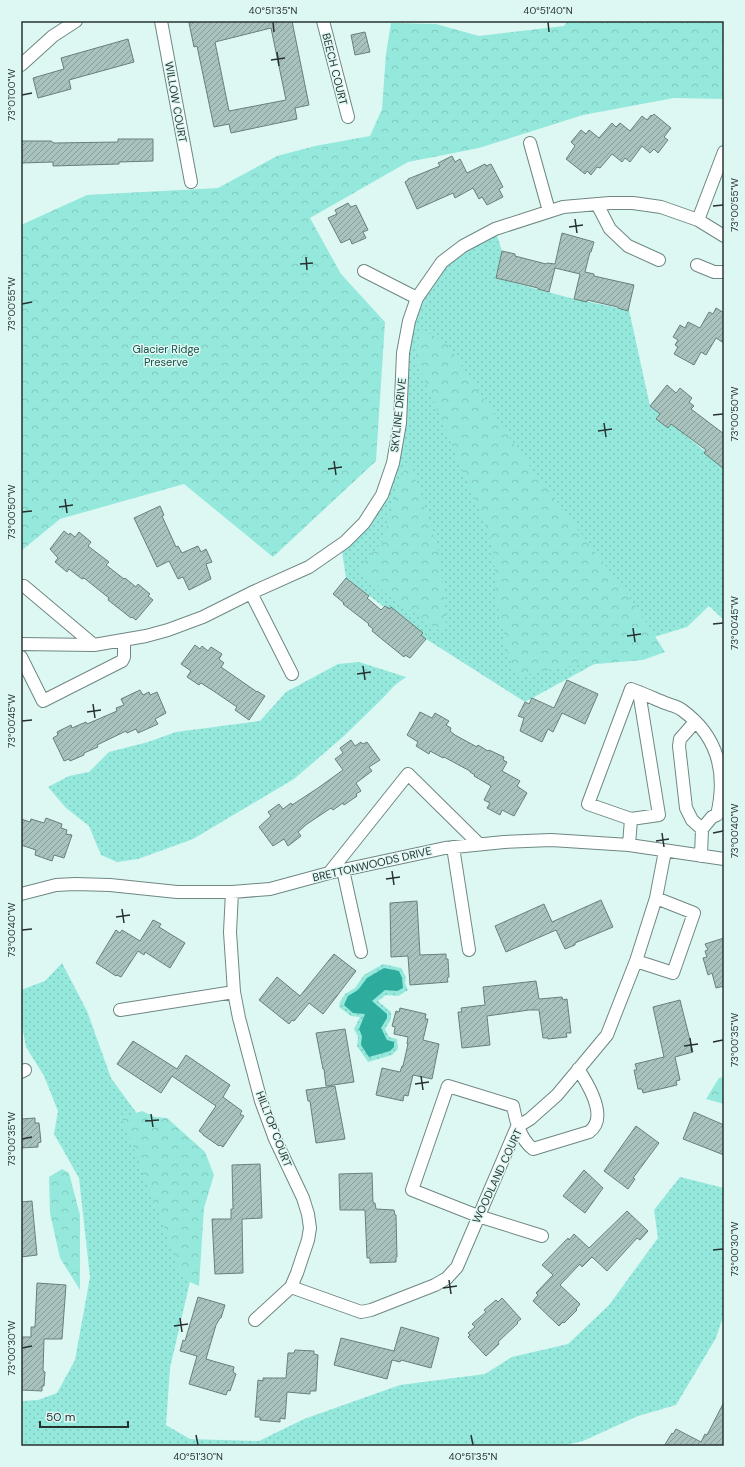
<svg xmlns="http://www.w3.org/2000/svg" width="745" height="1467" font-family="'DM Sans',sans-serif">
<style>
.grass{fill:url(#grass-dots)}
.forest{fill:url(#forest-crowns)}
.water{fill:#2dab9d}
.building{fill:url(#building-hatch);stroke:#68807c;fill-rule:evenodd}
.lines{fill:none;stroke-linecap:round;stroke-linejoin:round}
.minor-casing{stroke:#6f8783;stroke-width:14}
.minor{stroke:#fff;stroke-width:12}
.ticks{fill:none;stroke:#283231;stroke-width:1.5}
.labels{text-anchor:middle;stroke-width:3;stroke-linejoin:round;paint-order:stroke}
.street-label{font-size:11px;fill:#283231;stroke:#ddf8f3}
.park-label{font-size:11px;fill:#1d4f49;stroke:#ddf8f3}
.neatline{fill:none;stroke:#283231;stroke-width:1.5}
.ticks-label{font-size:10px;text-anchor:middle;fill:#283231}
</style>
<defs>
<pattern id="grass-dots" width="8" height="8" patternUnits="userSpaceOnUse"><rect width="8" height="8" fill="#95e8dc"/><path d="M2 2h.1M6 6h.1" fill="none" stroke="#80c7bd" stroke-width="1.8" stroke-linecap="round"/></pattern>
<pattern id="forest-crowns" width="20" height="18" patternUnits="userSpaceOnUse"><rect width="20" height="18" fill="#95e8dc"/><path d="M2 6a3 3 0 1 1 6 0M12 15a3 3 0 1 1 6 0" fill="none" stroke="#80c7bd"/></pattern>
<pattern id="building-hatch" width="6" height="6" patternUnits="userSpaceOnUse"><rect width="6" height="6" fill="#a8c2bd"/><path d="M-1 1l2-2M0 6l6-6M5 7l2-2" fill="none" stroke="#899e9a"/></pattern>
</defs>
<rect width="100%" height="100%" fill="#ddf8f3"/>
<path class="grass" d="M495,229l7,22 -6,27 78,21 55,11 21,96 74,61v153l-15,-14 -22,21 -56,17 -106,58 -99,-63 -80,-61 -5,-33 23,-22 29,-60 16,-142 33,-59z
M359,662l47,15 -12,9 -12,13 -38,37 -50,43 -101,60 -55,20 -21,3 -16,-7 -12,-29 -23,-18 -18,-21 21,-11 20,-4 20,-20 39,-10 28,-10 84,-11 26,-29 52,-28z
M62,963l25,48 24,67 65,89 16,106 -22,95 -4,57 24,14 69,2 45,-22 96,-34 85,-11 27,-17 56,-13 41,-39 49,-67 -4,-28 26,-33 44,11v126l-8,24 -40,67 -38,11 -55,25 -22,5h-540v-45l17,-1 19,-7 18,-33 15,-83 -11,-99 -25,-44 4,-23 -14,-35 -18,-29 -5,-27v-30l24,-9z
M383,964l18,4 5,9 -1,6 3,7 -10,6 -12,-1 -8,6 13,11v7l-6,10 4,8 8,2 1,10 -6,6 -24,7 -11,-16 1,-9 -4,-8 6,-12 -9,-1 -12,-9 1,-5 5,-8 10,-6 9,-13z"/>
<path class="forest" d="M567,21h157v78l-50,-1 -91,17 -104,33 -71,14 -98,56 31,56 44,48 -9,139 -103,96 -89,-73 -124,35 -39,32v-326l66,-30 131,-7 59,-32 38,-10 55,-10 12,-27 4,-55 5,-31 45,1 43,12 85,-10z
M422,329l25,15 73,109 115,152 30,47 -22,8 -82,7 -45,10 -8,-22 -12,-57 -3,-54 -56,-135 -22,-50z
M411,464l29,92 6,65 -3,12 -59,-41 -27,-24 25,-25 20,-70z
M724,1077v27l-18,-5 13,-21z
M142,1111l13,6 12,1 38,34 9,23 -10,33 -5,78 -16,-7 -11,-27 -4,-14 -46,-120z
M62,1169l7,4 11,42v75l-20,-32 -10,-45 -1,-36z"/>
<path class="water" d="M384,968l15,3 3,7 1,10 -6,3 -12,-1 -13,11 15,13v4l-6,10 6,12 7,2v5l-4,4 -21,6 -8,-12 1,-9 -3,-7 6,-15 -12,-1 -9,-8 4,-9 10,-6 9,-12z"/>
<path class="building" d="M197,21h95l17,84 -14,3 2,11 -66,14 -2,-9 -15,3 -17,-81 -3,1 -5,-24zM271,28l15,72 -57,11 -14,-69z
M365,32l5,20 -15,3 -4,-20z
M128,39l6,23 -65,18 2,9 -33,9 -5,-20 31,-9 -3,-11z
M654,114l17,14 -7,9 4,3 -10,13 -4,-4 -4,4 -8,-7 -12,16 -5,-4 -3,4 -10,-8 -12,14 -3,-1 -6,8 -4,-4 -2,3 -19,-15 9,-13 -4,-4 10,-12 5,4 3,-4 10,8 13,-15 4,4 4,-4 10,8 12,-15 5,4 4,-5 1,1z
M118,139h35v22l-34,1v2l-66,2v-4l-32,1v-22h30l3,2 64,-1z
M452,156l3,6 5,-3 7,14 18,-9 1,2 5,-2 12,23 -4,2 4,8 -16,8 -5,-8 -3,2 -6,-11 -18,10 -2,-5 -36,16 -12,-27 3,-2v-1l32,-13 -2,-3z
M348,203l3,4 5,-2 12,25 -5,2 3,6 -14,6 -2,-5 -9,4 -13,-25 9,-4 -2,-4z
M562,233l32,9 -3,10h-1l-5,20 9,2v2l40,9 -6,26 -10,-3v-1l-31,-7v2l-13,-3 6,-25 -25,-6 -6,24 -11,-3v-1l-42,-10 6,-27 13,3v2l31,8 1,-1 8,1z
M716,308l8,5v30l-8,-5 -10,17 -5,-3 -7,13 -20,-11 4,-7 -3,-2 3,-5 -5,-3 7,-12 5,3 3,-6 12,6 9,-16 4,2z
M667,385l9,8 4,-5 12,10 -3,4 5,4 -3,3 33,25v35l-20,-16 2,-3 -35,-26 -3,4 -12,-9 4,-5 -10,-8z
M160,506l4,9 -2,1 14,31 2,-1 4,7 16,-7 3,6 5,-3 6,13 -6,2 5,15 -22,11 -6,-13 -5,2 -9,-18 -12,6 -23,-49z
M64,531l5,4 1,-2 5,4 4,-5 12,10 -3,4 21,16 -3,3 18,14 1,-1 11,9 2,-3 12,10 -2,2 5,4 -17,20 -4,-3 -1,1 -23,-18 1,-2 -25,-20 -2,1 -13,-10 -2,3 -12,-10 3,-4 -8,-9z
M346,578l23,18 -2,2 14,12 4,-4 5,3 1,-2 32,26 -2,2 5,4 -16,19 -5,-3 -1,2 -21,-17 -11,-9 1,-2 -5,-4 1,-1 -26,-20 1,-1 -11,-9z
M195,645l5,4 2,-3 6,5 3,-4 11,7 -3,5 5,4 -3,4 36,25v-1l8,5 -16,24 -14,-10 2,-3 -22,-15 -14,-9 -2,2 -12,-8 4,-6 -10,-7z
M567,680l31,14 -13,30 -23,-11 -9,19 -5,-3 -6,13 -22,-11 4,-13 -6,-2 7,-14 4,2 3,-6 22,10z
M140,690l3,5 6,-3 1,3 7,-3 9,21 -11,6 3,5 -20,9 -2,-4 -9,4 -1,-2 -29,14 1,2 -14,6v2l-14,6 -1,-2 -5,2 -11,-23 5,-3 -1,-3 14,-7 1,3 14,-6 1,2 30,-13 -1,-3 8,-3 -3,-6z
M420,712l12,6 3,-5 14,8 -3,4 5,3 -1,3 5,4 22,12 1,-2 10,6 1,-1 15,7 -1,3 4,2 -5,9 18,10 -3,5 10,7 -13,23 -12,-6 -2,5 -13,-7 3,-5 -6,-3 7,-14 -17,-10 1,-1 -5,-3v-1l-26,-14 -1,1 -13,-7 -1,3 -13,-8 2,-4 -11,-7z
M351,740l4,6 6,-4 2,2 4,-2 13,18 -11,7 3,4 -16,12 5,8 -5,3 1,2 -13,9 -1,-2 -10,7 -2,-2 -24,16 -9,8 3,4 -13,10 -4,-7 -11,7 -14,-19 12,-11 -3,-4 11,-8 4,5 8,-6 1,2 26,-17 25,-18 -8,-11 8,-6 -3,-5z
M46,818l16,6 -1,4 6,2 -1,4 6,1 -8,23 -10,-3 -2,6 -17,-6 1,-5 -15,-5v-26l9,3 1,-3 13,4z
M601,900l12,27 -38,16v2l-10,4 -9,-19 -50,22 -11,-26 49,-22 8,18z
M417,901l3,54 26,-1v5h2l1,18 -2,1 1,4 -38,3 -2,-29 -17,1 -1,-54z
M153,920l8,4 -2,3 26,16 -15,25 -25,-16 -1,3 -6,-4 -17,26 -4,-2 -1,1 -20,-13 20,-33 4,3 2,-3 18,11z
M724,938v48l-8,2 -4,-15 -4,2 -5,-17 4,-1 -2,-6 3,-1 -3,-6z
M334,954l22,17 -33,43 -14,-11 -15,18 -2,-1 -3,4 -30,-24 18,-23 23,19z
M536,981l3,18 23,-2 1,3 4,-1 4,34h-5l1,4 -19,2v-1h-5l-4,-28h-10l-42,6 3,29 -28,3 -4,-36h4l-1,-4 24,-3 -2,-18z
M680,1000l13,52 -18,5 5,23 -4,1 1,4 -34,8 -1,-4h-4l-4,-19h3l-2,-6 29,-7 -11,-50z
M400,1008l26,6 -1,5h3l-5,21 16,4 -7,35 -19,-4 -5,21 -4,-1 -1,6 -27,-6 6,-27 18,4 2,-6h1l5,-22h-1l1,-7 -14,-3 1,-7 -3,-1 4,-15 3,1z
M345,1029l9,53 -28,4 -2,-17h-1l-7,-36z
M133,1041l44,28 9,-14 44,30 -7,12 19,14 -2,3 4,2 -21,31 -3,-2 -1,1 -16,-11v-1l-4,-3 17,-25 -44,-30 -11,17 -44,-29z
M335,1086l10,53 -29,4 -6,-42h-2l-2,-11z
M694,1112l30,13v30l-41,-16z
M35,1118v5h4l2,19 -3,1v4l-17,1v-29z
M636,1126l23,17 -26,35 2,1 -7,10 -24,-18z
M260,1164l2,54 -20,1 1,54 -28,1 -3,-55h19v-10h2l-1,-44z
M584,1170l19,18 -18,25 -22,-17z
M372,1173l1,30h2l1,6 18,1 1,5h1l1,42h-1v5l-26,1v-5h-3l-2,-48h-25l-1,-36z
M32,1201l5,54 -16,2v-55z
M627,1211l21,20 -8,9 -3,-2 -30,33 -15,-14 -10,10 -2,-3 -20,21 20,19 -4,5 1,1 -13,13 -1,-1 -4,4 -26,-25 5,-6 -2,-2 17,-18 -11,-10 26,-27 1,2 5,-6 15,14z
M37,1283l29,2 -4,54h-18l-1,32 2,1 -1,14h-2v5l-21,-1v-53h10v-10h4z
M198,1297l27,8 -4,13h-1l-4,7 -10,34 28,8 -1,5 3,2 -6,17 -2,-1 -2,5 -37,-11 8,-28 -17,-5 3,-11 2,1z
M502,1298l19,21 -4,3 1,1 -20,19 1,2 -13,12 -18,-19 2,-2 -2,-2 7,-6 -3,-3 14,-12 -2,-2 12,-10 2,2z
M401,1327l38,11 -8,30 -30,-8 -1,2 -8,-2 -5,19 -53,-14 7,-27 53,13z
M295,1350l19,1v3l4,1 -2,36h-6v3l-23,-2 -2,27 -5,-1v4l-20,-2v-3h-5l3,-37 5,1v-3h23l2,-25h6z
M724,1402v44h-60l8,-13 1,1 3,-5 25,13 4,-8 2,1z"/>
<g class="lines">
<defs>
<path id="minor" d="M161,21l30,161
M323,21l25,96
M21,65l32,-29 23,-15
M530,143l19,68
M597,204l13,25 18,17 31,14
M698,220l26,-68
M697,265l17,7h10
M364,271l53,27
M24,586l70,59
M251,593l41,81
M21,644l73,1 52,-9 22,-6 35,-13 48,-24 58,-26 36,-25 19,-19 18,-28 11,-32 7,-40 3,-70 6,-32 8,-23 25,-36 21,-16 32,-17 68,-22 47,-4h23l28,4 37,13 26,16
M21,657l22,44 79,-40 2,-4v-16
M639,692l20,123 -28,4 -43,-15 43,-115c11,4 22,9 34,14 5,2 12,3 17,7 36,26 45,63 35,105l-5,2 -10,12
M695,722l-15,17 -1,7 7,62 6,12 10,9 -1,27
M629,845l2,-26
M453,847l16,103
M343,870l18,82
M329,873l79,-99 71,70
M232,892l-2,40 4,60 5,26 22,83 14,38 28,59 5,16 2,14 -2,12 -11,33 -6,14 -36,33
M21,894l35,-9 19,-1 35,1 67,7h55l38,-3 59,-16 116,-25 59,-6 47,-2 78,5 95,14
M636,961l37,12 21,-60 -38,-15
M120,1010l114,-18
M21,1072l4,-2
M542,1236l-64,-20 -66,-26 36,-104 65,20c3,15 7,33 20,43l56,-17c20,-14 -1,-48 -11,-63
M291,1287l70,25 10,-2 64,-25 12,-7 10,-11 60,-140 13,-8 27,-24 50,-60 29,-74 20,-63 9,-47"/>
</defs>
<use href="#minor" class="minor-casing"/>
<use href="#minor" class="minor"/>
</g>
<path class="ticks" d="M273,22l1,10M548,22l1,10M277,52l2,14M271,60l14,-2M22,95l10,-2M713,206l10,-1M575,219l2,14M569,227l14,-2M306,257l1,13M300,264l13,-1M22,304l10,-2M713,415l10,-1M604,423l2,14M598,431l14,-2M334,461l2,14M328,469l14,-2M65,499l2,14M59,507l14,-2M22,512l10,-1M713,624l10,-1M633,628l2,14M627,636l14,-2M363,666l2,14M357,674l14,-2M93,704l2,14M87,712l14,-2M22,721l10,-1M662,833l2,14M713,833l10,-2M656,841l13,-2M392,871l2,14M386,879l14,-2M122,909l2,14M116,917l14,-2M22,930l10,-1M690,1038l2,14M713,1042l10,-2M684,1046l14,-2M421,1076l2,14M415,1084l14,-2M151,1114l2,13M145,1121l14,-1M22,1139l10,-2M713,1250l10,-1M449,1280l2,14M443,1288l14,-2M180,1318l2,14M174,1326l14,-2M22,1348l10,-2M196,1435l2,10M471,1435l2,10"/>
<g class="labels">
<g class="street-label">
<text transform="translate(335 69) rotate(76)" y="4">BEECH COURT</text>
<text transform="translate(176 102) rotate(80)" y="4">WILLOW COURT</text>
<text transform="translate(398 415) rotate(-84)" y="4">SKYLINE DRIVE</text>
<text transform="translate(372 864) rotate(-13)" y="4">BRETTONWOODS DRIVE</text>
<text transform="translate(274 1129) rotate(69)" y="4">HILLTOP COURT</text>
<text transform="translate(497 1176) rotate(-65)" y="4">WOODLAND COURT</text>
</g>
<g class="park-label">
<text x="166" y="353">Glacier Ridge<tspan x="166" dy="13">Preserve</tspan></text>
</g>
</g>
<rect width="745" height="1467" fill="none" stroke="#ddf8f3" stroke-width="44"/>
<path d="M40 1421v6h88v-6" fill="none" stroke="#283231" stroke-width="2"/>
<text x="46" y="1421" font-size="12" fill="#283231" stroke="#ddf8f3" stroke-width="3" paint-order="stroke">50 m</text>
<rect x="22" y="22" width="701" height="1423" class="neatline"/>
<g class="ticks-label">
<text x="273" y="14">40°51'35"N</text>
<text x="548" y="14">40°51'40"N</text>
<text transform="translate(11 95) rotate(-90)" y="4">73°01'00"W</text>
<text transform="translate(734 205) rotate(-90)" y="4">73°00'55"W</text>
<text transform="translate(11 304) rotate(-90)" y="4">73°00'55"W</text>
<text transform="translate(734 414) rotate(-90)" y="4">73°00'50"W</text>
<text transform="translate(11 512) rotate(-90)" y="4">73°00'50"W</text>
<text transform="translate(734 623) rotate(-90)" y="4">73°00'45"W</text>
<text transform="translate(11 721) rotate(-90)" y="4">73°00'45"W</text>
<text transform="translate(734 831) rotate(-90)" y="4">73°00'40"W</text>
<text transform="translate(11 930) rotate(-90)" y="4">73°00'40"W</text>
<text transform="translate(734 1040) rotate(-90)" y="4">73°00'35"W</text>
<text transform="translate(11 1139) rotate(-90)" y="4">73°00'35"W</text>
<text transform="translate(734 1249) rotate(-90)" y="4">73°00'30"W</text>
<text transform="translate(11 1348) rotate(-90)" y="4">73°00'30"W</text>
<text x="198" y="1460">40°51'30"N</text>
<text x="473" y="1460">40°51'35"N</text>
</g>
</svg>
